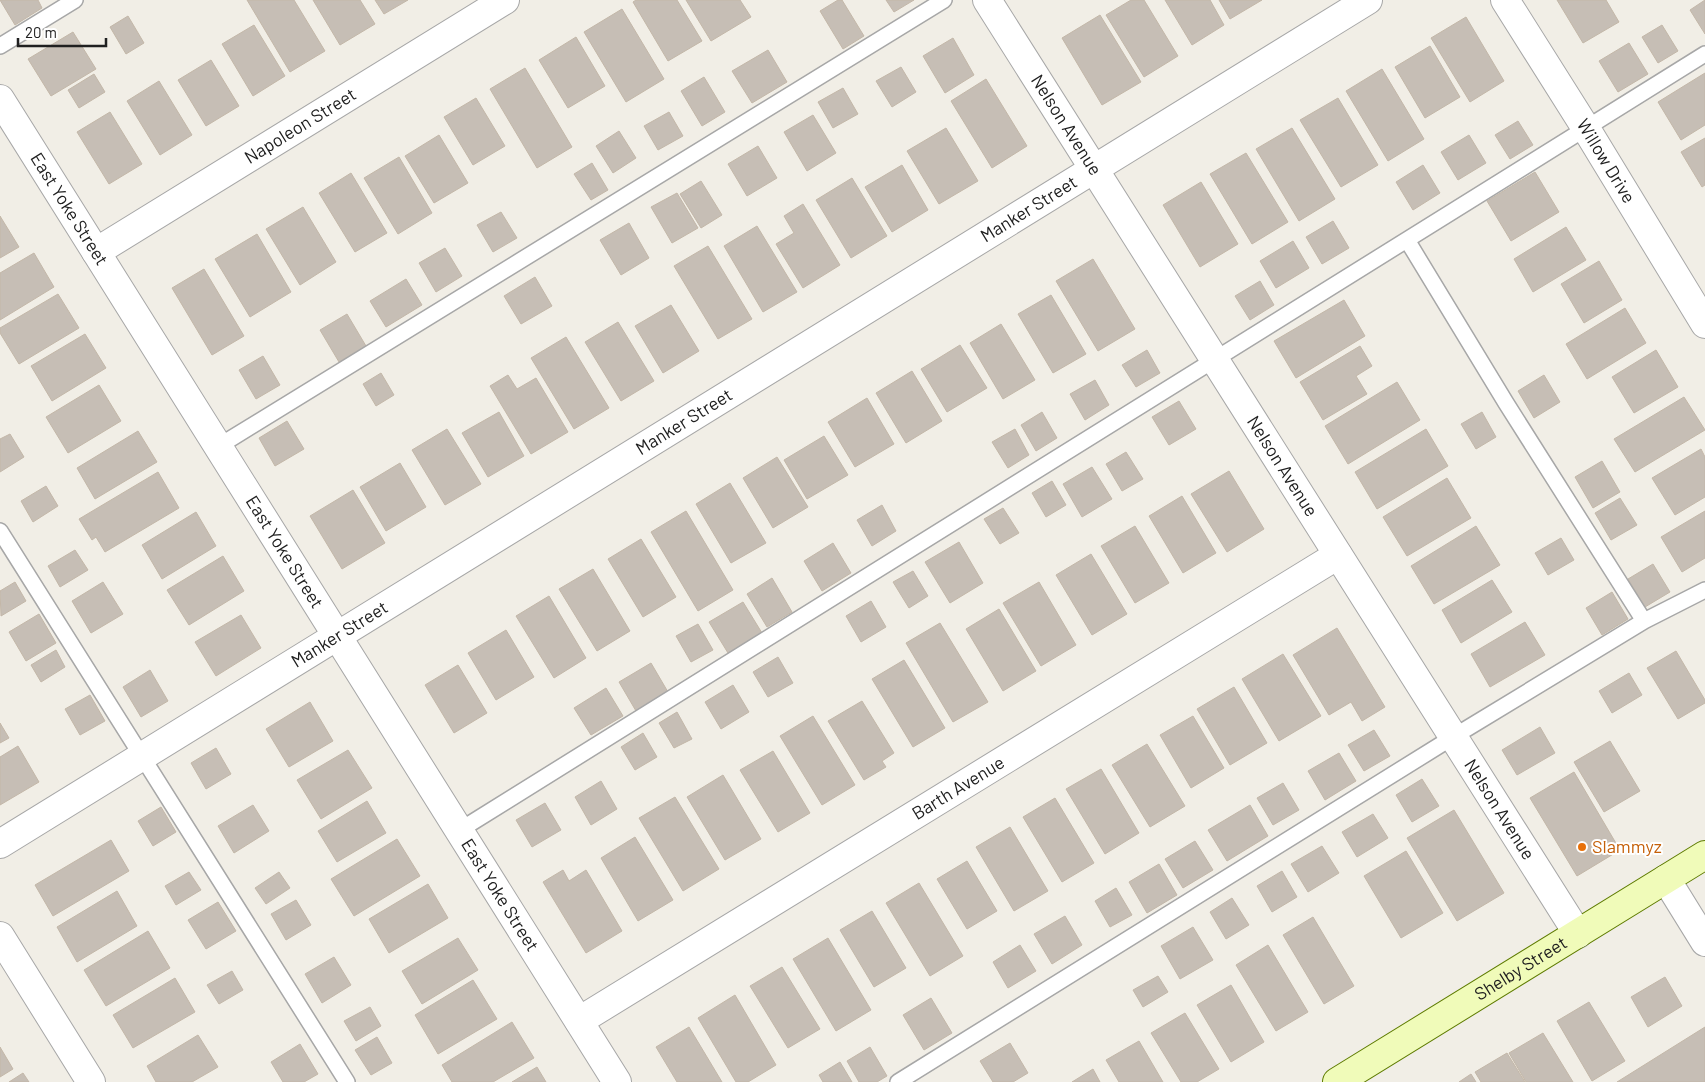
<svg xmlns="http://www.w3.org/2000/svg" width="1705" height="1082" font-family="Barlow,sans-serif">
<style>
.building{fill:#c6beb5;stroke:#c3b7a8}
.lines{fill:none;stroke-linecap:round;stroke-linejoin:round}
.lane-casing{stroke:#a7a7a7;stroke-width:18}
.street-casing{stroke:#a7a7a7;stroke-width:30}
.secondary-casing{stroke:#5f7c02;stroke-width:30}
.lane{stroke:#fff;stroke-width:15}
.street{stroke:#fff;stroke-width:28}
.secondary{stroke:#f0fbb9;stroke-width:28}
.food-dot{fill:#e8710a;stroke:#fff;stroke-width:2}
.labels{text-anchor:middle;stroke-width:4;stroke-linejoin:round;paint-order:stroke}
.street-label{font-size:18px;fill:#202020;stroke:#fff}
.food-label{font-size:18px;fill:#c56008;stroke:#fff;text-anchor:start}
</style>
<rect width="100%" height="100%" fill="#f1eee6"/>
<path class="building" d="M0,0h38l4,8 -27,17z
M247,0h47l31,51 -35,21z
M313,0h47l15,24 -35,21z
M375,0h33l-24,14z
M636,0h41l25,41 -34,20 -35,-59z
M686,0h54l11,17 -40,24z
M838,0h4l22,36 -21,13 -23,-38z
M886,0h28l-20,12z
M1131,0h13l34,56 -34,21 -38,-62z
M1165,0h45l14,25 -32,20z
M1219,0h43l-32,19z
M1557,0h49l13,22 -36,21z
M1705,0v34l-15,-24z
M622,9l42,70 -38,23 -42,-70z
M1100,15l41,67 -39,23 -40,-67z
M128,16l16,27 -18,11 -16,-27z
M1466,17l38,64 -34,21 -39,-64z
M254,25l31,51 -32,20 -31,-52z
M1662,25l16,26 -20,12 -16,-26z
M73,32l23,37 -45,27 -23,-37z
M576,37l29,49 -37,22 -29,-48z
M953,38l21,37 -29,18 -22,-37z
M1629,43l19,31 -30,18 -19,-31z
M1430,46l30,51 -35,21 -30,-51z
M768,50l19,32 -35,21 -20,-32z
M211,60l28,46 -33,20 -28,-46z
M901,67l15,25 -24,15 -16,-26z
M525,68l47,79 -35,21 -47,-79z
M1382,69l42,70 -36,22 -42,-70z
M1705,73v52l-24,15 -23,-38z
M94,74l11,18 -26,16 -11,-18z
M704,77l21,35 -23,14 -21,-35z
M986,79l41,67 -35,22 -41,-67z
M159,81l33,54 -32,20 -33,-54z
M843,88l15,26 -25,14 -15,-26z
M476,98l29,48 -32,19 -29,-48z
M1338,98l40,67 -37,22 -41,-67z
M110,112l32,52 -33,20 -32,-52z
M669,112l14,24 -25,14 -14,-24z
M813,115l23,38 -29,18 -23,-39z
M1518,121l15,24 -23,14 -15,-24z
M946,128l32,53 -39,23 -32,-53z
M1292,128l43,71 -36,22 -43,-72z
M619,131l17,27 -23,15 -17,-27z
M439,135l29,48 -34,20 -29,-47z
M1469,135l17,28 -28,17 -17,-28z
M1705,138v47l-3,2 -21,-35z
M758,146l19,32 -30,18 -19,-32z
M1246,153l42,69 -36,22 -42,-70z
M399,157l33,56 -34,21 -34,-56z
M592,163l16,27 -17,10 -17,-26z
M902,165l26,45 -36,22 -27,-45z
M1423,165l17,28 -27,17 -17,-28z
M1535,172l24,40 -48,29 -24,-40z
M351,173l36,60 -32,19 -36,-59z
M852,178l35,58 -36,22 -35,-58z
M701,181l21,34 -21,13 -21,-34z
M1201,182l37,62 -38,23 -37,-62z
M677,193l21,35 -26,15 -21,-36z
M803,204l37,61 -37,23 -27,-44 18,-11 -10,-17z
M303,207l33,55 -36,23 -34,-56z
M501,212l16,26 -24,14 -16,-27z
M0,216l19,31 -19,11z
M1333,221l16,27 -27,16 -16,-27z
M629,223l20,35 -28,17 -21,-35z
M757,226l40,66 -34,20 -39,-66z
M1566,227l20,33 -53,32 -19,-33z
M257,234l34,58 -41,25 -35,-58z
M1293,241l16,27 -33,20 -16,-27z
M708,246l44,73 -34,20 -44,-73z
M445,248l17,28 -26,16 -17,-29z
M34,253l20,34 -54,33v-47z
M1093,259l42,70 -37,22 -42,-70z
M1599,261l23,39 -38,23 -23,-39z
M204,269l40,67 -32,19 -40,-67z
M535,277l17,29 -31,18 -17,-28z
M406,279l16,26 -36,22 -16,-26z
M1260,281l14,24 -24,15 -15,-24z
M58,294l21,34 -60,36 -19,-31v-5z
M1051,295l35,59 -33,19 -35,-59z
M1344,300l21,36 -69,42 -22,-37z
M671,305l28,46 -36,22 -28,-47z
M1625,308l21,35 -59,36 -21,-35z
M347,314l19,32 -27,16 -19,-32z
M618,322l36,59 -33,20 -36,-59z
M1001,324l34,56 -32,19 -33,-56z
M85,334l21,34 -54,33 -21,-35z
M566,337l43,71 -35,21 -43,-71z
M960,345l27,43 -40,24 -26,-43z
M1360,346l12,20 -16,10 11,18 -44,26 -23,-38z
M1147,350l13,23 -24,14 -14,-22z
M1656,350l22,37 -44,26 -22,-36z
M263,356l17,29 -24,14 -17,-29z
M912,371l30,50 -36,22 -30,-50z
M381,373l13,22 -18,11 -13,-22z
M508,375l9,14 19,-11 32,54 -37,22 -41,-68z
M1544,375l16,27 -26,16 -16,-27z
M1095,380l14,25 -24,15 -15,-26z
M1397,382l23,38 -72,44 -23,-38z
M99,385l22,36 -53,32 -22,-36z
M1684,397l21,33 -70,42 -21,-33z
M867,398l27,46 -39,23 -27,-45z
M1179,401l17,28 -27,16 -17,-28z
M499,412l25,44 -36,21 -26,-44z
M1042,412l15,26 -21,13 -15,-26z
M1482,412l14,25 -20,12 -15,-25z
M287,421l17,28 -29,17 -16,-28z
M447,429l34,55 -36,21 -33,-55z
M1015,429l14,26 -21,13 -16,-26z
M1426,429l22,37 -71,43 -22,-37z
M138,431l19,31 -62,37 -18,-31z
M10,434l14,23 -24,15v-33z
M824,436l24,39 -41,24 -23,-39z
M1701,449l4,8v40l-30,18 -23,-37z
M1126,452l17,27 -21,12 -16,-27z
M777,457l31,50 -35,21 -30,-50z
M1602,461l18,31 -27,16 -18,-31z
M400,463l26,44 -40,24 -26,-44z
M1092,467l20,32 -30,18 -19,-33z
M1229,471l35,58 -37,23 -36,-58z
M158,472l21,36 -74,44 -9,-15 -4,3 -13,-21z
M1447,478l24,40 -64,38 -24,-39z
M1052,481l14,24 -20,12 -14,-24z
M730,483l36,60 -35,20 -35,-59z
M46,486l12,20 -25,16 -12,-21z
M353,490l32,53 -43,26 -32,-53z
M1182,496l34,57 -33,20 -34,-57z
M1620,498l17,27 -26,15 -16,-27z
M882,505l14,26 -24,15 -15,-26z
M1003,508l16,25 -19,11 -16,-25z
M686,511l47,79 -35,21 -47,-79z
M1705,511v47l-23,14 -21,-35z
M196,512l20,34 -54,33 -20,-34z
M1135,526l34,57 -34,20 -34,-57z
M1476,526l24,39 -66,39 -23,-38z
M1561,538l13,22 -26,15 -13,-22z
M641,539l35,58 -33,20 -35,-58z
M959,542l24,41 -33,20 -25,-41z
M833,543l18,30 -29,18 -18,-30z
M75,550l13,20 -28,17 -12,-21z
M1091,554l36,60 -35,21 -36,-60z
M223,556l21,35 -55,34 -22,-35z
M1653,564l17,28 -25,15 -17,-28z
M593,569l37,62 -33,20 -38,-62z
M913,571l15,25 -19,12 -16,-26z
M772,578l20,34 -25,15 -20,-33z
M1492,580l20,32 -51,31 -19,-33z
M15,582l11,19 -25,15 -1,-25z
M103,582l20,32 -32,19 -19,-32z
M1039,582l37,63 -35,21 -38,-63z
M1612,592l16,27 -26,16 -16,-27z
M549,596l37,62 -32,20 -38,-62z
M871,601l15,26 -25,15 -15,-26z
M743,602l19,31 -34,20 -19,-31z
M999,609l37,62 -33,20 -37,-62z
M39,614l17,29 -30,18 -17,-29z
M241,615l20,33 -45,28 -21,-34z
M1525,622l20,33 -55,32 -19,-33z
M940,623l48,79 -35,20 -47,-79z
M698,624l15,26 -22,12 -15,-26z
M1337,628l48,79 -23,14 -11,-19 -22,13 -36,-60z
M506,630l28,47 -38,23 -28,-47z
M56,650l9,17 -24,15 -10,-17z
M1676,651l29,49v3l-27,16 -31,-51z
M1283,654l38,62 -42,25 -37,-62z
M778,657l15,26 -25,14 -15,-25z
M904,660l41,68 -32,19 -41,-68z
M651,663l17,29 -32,19 -17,-29z
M458,665l29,48 -33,20 -29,-48z
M150,670l18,31 -27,16 -18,-30z
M1629,673l13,22 -30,18 -13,-22z
M733,685l16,27 -28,17 -16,-27z
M1234,687l33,56 -37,22 -33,-56z
M606,688l17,28 -32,19 -17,-27z
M90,695l15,26 -25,14 -15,-26z
M862,701l32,52 -12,8 4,6 -22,13 -36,-59z
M310,702l23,39 -44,26 -23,-38z
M677,712l15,27 -18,9 -15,-25z
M813,716l42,69 -33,20 -42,-69z
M1193,716l31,52 -33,20 -31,-53z
M0,723l9,15 -9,5z
M1540,727l15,26 -38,22 -15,-25z
M1374,730l16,26 -26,15 -16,-26z
M643,733l14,24 -22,13 -14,-23z
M1610,741l30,50 -36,21 -30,-50z
M1147,744l38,62 -35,21 -38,-62z
M18,746l21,36 -39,23v-48z
M216,748l15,26 -25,15 -15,-26z
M348,750l24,38 -51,31 -24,-39z
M773,751l37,62 -32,19 -38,-62z
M1339,753l17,28 -31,19 -17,-29z
M1101,769l38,64 -34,21 -39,-65z
M1574,772l46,78 -43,26 -47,-78z
M723,775l38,64 -36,21 -38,-63z
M1422,779l17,27 -27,16 -16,-27z
M601,781l16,28 -26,16 -16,-28z
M1283,783l16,27 -26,15 -16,-27z
M675,797l44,72 -36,22 -44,-73z
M1055,798l39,65 -32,19 -39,-65z
M367,801l19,32 -49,29 -19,-31z
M545,803l16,27 -29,17 -16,-27z
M253,805l16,26 -35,22 -16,-27z
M1250,805l18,31 -41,25 -19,-31z
M161,807l15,25 -23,14 -15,-25z
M1454,810l50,83 -47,28 -50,-83z
M1373,814l15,24 -31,19 -15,-25z
M1010,827l38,64 -34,20 -38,-64z
M635,837l38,63 -35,21 -37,-63z
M397,839l23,37 -66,40 -23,-37z
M111,840l18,31 -76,45 -18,-31z
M1195,841l18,29 -30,18 -18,-29z
M1322,846l17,27 -31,19 -17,-28z
M1406,851l37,62 -42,25 -37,-62z
M967,861l30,50 -30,18 -30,-50z
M1159,864l18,31 -30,18 -18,-31z
M563,870l6,11 17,-11 36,61 -36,22 -43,-71z
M1282,871l15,26 -25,15 -15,-26z
M189,872l12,18 -25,15 -11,-19z
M279,872l11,16 -24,16 -11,-16z
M919,883l44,73 -33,20 -44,-73z
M428,884l20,34 -59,35 -20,-34z
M1116,888l16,27 -22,12 -15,-26z
M117,891l20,35 -60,36 -20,-35z
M1232,898l17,27 -23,14 -16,-27z
M296,900l15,25 -25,15 -15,-26z
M218,902l18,29 -30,18 -18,-29z
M872,911l34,57 -32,19 -34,-57z
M1065,916l17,29 -30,19 -18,-30z
M1313,917l41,69 -30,18 -41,-69z
M1193,927l20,33 -33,19 -19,-33z
M148,931l22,37 -64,38 -22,-36z
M458,938l20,32 -56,34 -20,-33z
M828,938l43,72 -35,21 -43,-72z
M1020,945l16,26 -28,17 -15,-26z
M1268,945l40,67 -32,19 -40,-66z
M334,957l17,28 -29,18 -17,-29z
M782,967l38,62 -32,19 -38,-62z
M232,971l11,19 -24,14 -12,-19z
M1158,976l10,16 -25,15 -10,-17z
M1665,977l17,29 -34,21 -17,-30z
M175,978l20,34 -62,36 -20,-33z
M473,980l24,39 -59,35 -23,-39z
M1231,985l33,57 -33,20 -34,-57z
M735,995l41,70 -28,17h-12l-38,-64z
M931,998l21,35 -28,17 -21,-35z
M1589,1002l36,59 -33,20 -35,-60z
M370,1007l11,19 -25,15 -12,-20z
M1185,1013l34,56 -22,13h-16l-30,-49z
M512,1022l22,36 -41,24h-41l-10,-17z
M689,1027l33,55h-45l-21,-35z
M1705,1027v55h-88z
M1543,1033l30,49h-47l-17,-29z
M198,1035l20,32 -26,15h-36l-9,-16z
M377,1037l15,26 -21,12 -16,-25z
M1139,1041l24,41h-44l-13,-22z
M1010,1043l18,30 -15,9h-20l-13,-21z
M300,1044l18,30 -14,8h-21l-12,-20z
M0,1047l13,22 -13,8z
M870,1047l17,29 -10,6h-18l-12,-21z
M1507,1053l18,29h-44l-6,-10z
M840,1062l12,20h-29l-4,-7z
M537,1067l9,15h-34z
M1093,1069l7,13h-28z
M23,1073l6,9h-20z
M1471,1074l5,8h-17z"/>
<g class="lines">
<defs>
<path id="lane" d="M0,46l75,-46
M1407,240l99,163 138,218
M219,446l725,-446
M0,531l347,551
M460,830l1245,-776
M898,1082l555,-345 191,-116 61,-31"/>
<g id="street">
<path id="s1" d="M987,0l591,934"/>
<path id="s2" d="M1505,0l77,122 123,202"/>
<path id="s3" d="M0,99l617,983"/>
<path id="s4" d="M96,252l409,-252"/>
<path id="s5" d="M0,844l1368,-844"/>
<path d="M1666,879l39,63"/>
<path d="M0,936l91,146"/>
<path id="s6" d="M579,1021l759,-466"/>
</g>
<g id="secondary">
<path id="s7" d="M1337,1082l368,-227"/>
</g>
</defs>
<use href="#lane" class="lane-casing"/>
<use href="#street" class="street-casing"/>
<use href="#secondary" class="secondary-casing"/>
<use href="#lane" class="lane"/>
<use href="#street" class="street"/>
<use href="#secondary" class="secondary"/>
</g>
<circle class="food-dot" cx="1582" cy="847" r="5"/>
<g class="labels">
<g class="street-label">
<text dy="6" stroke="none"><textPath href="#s1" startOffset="148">Nelson Avenue</textPath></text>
<text dy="6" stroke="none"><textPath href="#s4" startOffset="240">Napoleon Street</textPath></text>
<text dy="6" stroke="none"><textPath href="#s2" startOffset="190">Willow Drive</textPath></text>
<text dy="6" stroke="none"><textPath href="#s3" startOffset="130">East Yoke Street</textPath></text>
<text dy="6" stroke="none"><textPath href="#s5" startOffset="1209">Manker Street</textPath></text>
<text dy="6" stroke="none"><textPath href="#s5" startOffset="804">Manker Street</textPath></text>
<text dy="6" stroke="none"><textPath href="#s1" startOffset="552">Nelson Avenue</textPath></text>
<text dy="6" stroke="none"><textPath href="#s3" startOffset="535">East Yoke Street</textPath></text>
<text dy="6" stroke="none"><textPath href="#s5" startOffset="399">Manker Street</textPath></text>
<text dy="6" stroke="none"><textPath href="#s6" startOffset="445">Barth Avenue</textPath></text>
<text dy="6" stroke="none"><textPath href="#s1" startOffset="958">Nelson Avenue</textPath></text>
<text dy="6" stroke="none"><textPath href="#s3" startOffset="940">East Yoke Street</textPath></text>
<text dy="6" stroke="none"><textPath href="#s7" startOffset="216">Shelby Street</textPath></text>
</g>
<g class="food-label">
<text x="1592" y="853">Slammyz</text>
</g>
</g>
<path d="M18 38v8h88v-8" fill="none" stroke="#202020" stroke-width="2.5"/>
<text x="25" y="38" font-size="15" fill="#202020" stroke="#ffffff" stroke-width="4" paint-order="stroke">20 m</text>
</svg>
